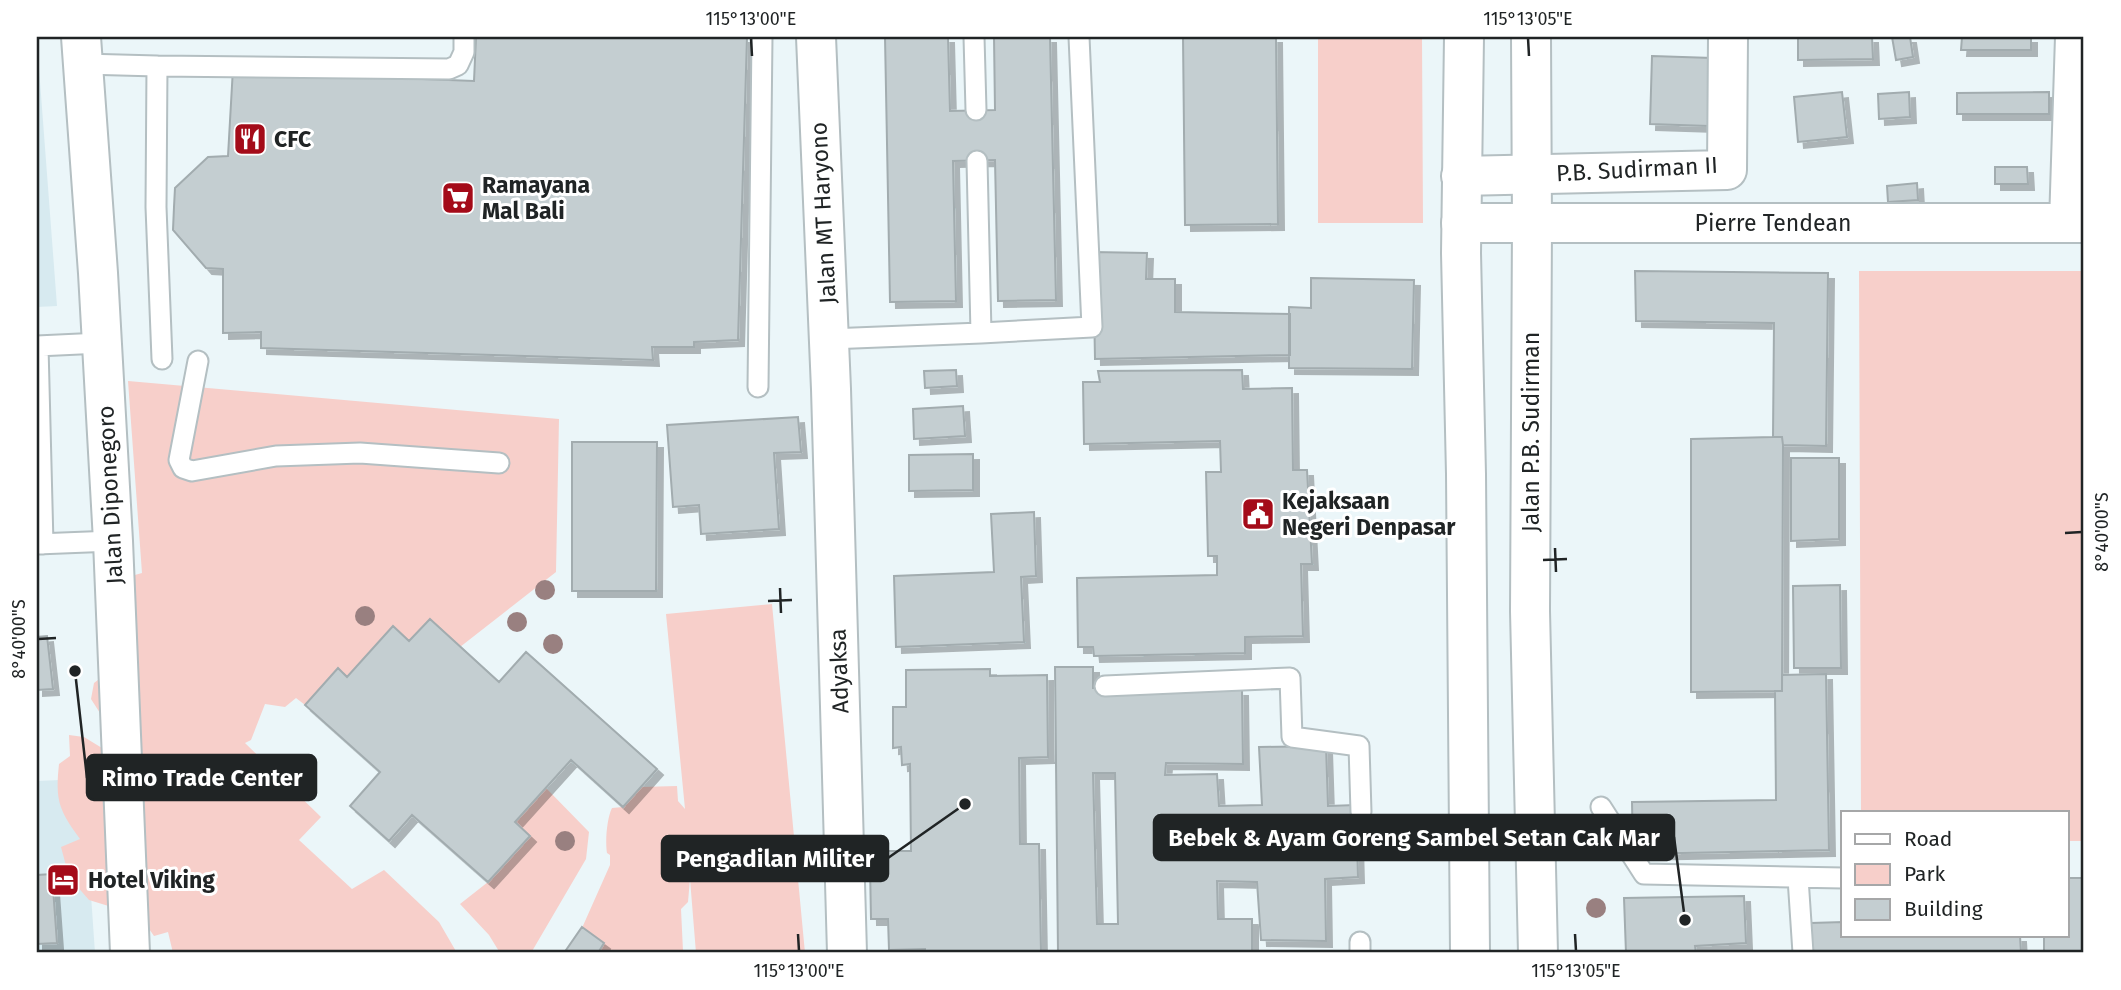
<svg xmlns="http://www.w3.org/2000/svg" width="2121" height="990" font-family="'Fira Sans',sans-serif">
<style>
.built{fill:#d7eaf0}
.green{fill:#f7cfca}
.building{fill:#c4ced1;stroke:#a2acaf;stroke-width:2;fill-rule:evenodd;filter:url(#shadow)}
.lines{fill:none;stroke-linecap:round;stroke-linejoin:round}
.lane-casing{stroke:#b4bfc2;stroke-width:23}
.street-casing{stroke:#b4bfc2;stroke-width:42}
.secondary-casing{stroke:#b4bfc2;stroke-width:42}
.lane{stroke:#fff;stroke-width:19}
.street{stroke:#fff;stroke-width:38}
.secondary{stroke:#fff;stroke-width:38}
.tree{fill:#998080}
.ticks{fill:none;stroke:#202425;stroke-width:2.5}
.labels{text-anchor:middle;stroke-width:6;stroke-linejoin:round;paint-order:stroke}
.poi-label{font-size:23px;font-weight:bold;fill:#202425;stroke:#fff;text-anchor:start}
.street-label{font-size:23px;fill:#202425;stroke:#fff}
.leader{fill:none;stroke:#202425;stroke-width:2.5}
.callout-dot{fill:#202425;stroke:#fff;stroke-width:2.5}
.callout{fill:#202425;stroke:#202425;stroke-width:2.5}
.callout-label{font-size:24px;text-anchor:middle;font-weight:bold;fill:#fff}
.neatline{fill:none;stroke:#202425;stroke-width:2.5}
.ticks-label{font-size:18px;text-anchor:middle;fill:#202425}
</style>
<defs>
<filter id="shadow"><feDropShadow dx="6" dy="6" stdDeviation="0" flood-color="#0004"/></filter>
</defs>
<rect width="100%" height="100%" fill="#ebf6f9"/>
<path class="built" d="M37,42l20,264 -20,1z
M83,779l12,174h-58v-172z"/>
<path class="green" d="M1318,37h104l1,186h-105z
M1859,271h225v570h-17v-28h-206z
M128,381l431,38 -3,153 -96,75 -51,-6 -16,-14 -46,50 -9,-9 -33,37 -9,-7 -11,9 -20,-3 -14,36 -6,3 76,74 -22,23 53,49 32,-19 55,52 18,31h-284l-5,-21 -14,4 -9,-13 -30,-15 -26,-8 -20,-23 -8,-30 19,-8c-21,-29 -25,-38 -21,-75l11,-8 -1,-21 15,2 18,11 33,-2 -28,-22 -16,-25 3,-16 34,-26 -4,-79 18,-5z
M772,604l33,349h-109l-6,-74 -2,23 -7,7 2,42 2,2h-87l6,-10 -22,-15 28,-63v-10l-3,-2c-2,-12 0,-35 5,-45l11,-1 18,-20 36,-1 1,15 7,8 -19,-195z
M546,788l43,44 -3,27 -55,94h-31l-11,-18 -29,-31 28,-22 42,-46 -15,-14z"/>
<path class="building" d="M476,37h271l-9,303 -44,2v5h-42l1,13 -392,-12v-16l-38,1v-64l-17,-1 -33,-38 1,-23 1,-19 33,-31 20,-1 5,-88 57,6 184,7z
M885,37h63l2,74 45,-1 -1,-73h56l6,263 -58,1 -3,-141 -42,1 3,140 -66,1z
M1183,37h93l2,187 -93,1z
M1798,37h74l1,22 -75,1z
M1892,37h18l3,20 -17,3z
M1962,37h69v13h-70z
M1652,56l60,2 -3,68 -59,-2z
M1842,92l5,45 -49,5 -4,-45z
M1909,92l1,25 -31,2 -1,-25z
M2049,92v22h-92v-21z
M1995,167h32l1,17h-33z
M1917,183l1,17 -30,2 -1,-16z
M1093,252l54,1 -1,26h29v33l115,2v41l-195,4z
M1635,271l193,2 -2,173 -43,-1 -1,-8h-9l1,-114 -138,-2z
M1311,278l103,2 -2,89 -123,-1v-61l22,1z
M956,370l1,16 -32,2 -1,-17z
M1242,370l1,19 49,-1 1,82h14l5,94h-11l2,72 -58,1v16l-151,3 -1,-9h-15l-1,-69 140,-3v-19h-9l-2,-84h15l-1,-31 -136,3 -1,-62h17l-2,-11z
M963,406l2,30 -51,3 -1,-30z
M798,417l3,35 -27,1 5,76 -78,5 -2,-29 -26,2 -6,-82z
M1773,437h9l1,8 -1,246 -91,1v-253z
M572,442h85l-1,149h-84z
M973,454v36l-64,1v-36z
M1791,458h48v81l-48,2z
M1034,512l2,64 -15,1 3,65 -128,5 -2,-71 100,-4 -3,-58z
M1840,585l1,83h-47l-1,-82z
M430,619l69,63 27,-30 131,117 -34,38 -52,-47 -56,62 15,14 -42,46 -76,-67 -23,26 -39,-35 30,-34 -75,-67 33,-37 9,9 46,-51 16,15z
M47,636l6,53 -16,1v-53z
M1055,667h38v21l149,2 1,74 -77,-1 -1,12 52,-1 2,32 43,-1 -3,-58 67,-1 2,60 28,-1 2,72 -33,2 1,62 -65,-1 -4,-58 -40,-1 1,38h34v34h-194zM1093,773h22l3,151h-21z
M990,669v7l57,-1 1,82 -29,1 1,86h19l2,108 -116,1v-4l-36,1 -1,-31h-17l-1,-53h18v-15h23l-1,-87 -8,1 -1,-18 -8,1v-41h13v-37z
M1826,674l3,176 -196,4 -1,-52 144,-2 -1,-109h7v-16z
M52,874l5,69 -20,1v-69z
M2067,878h17v75h-40v-17h23z
M1744,896l2,47 -51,3 1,7h-70l-2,-55z
M1843,922v14h177l1,17h-210v-30z
M582,927l22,16 -6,10h-34z"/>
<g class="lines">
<defs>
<path id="lane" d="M974,37l2,73
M83,64l74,2 -1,141 6,152
M157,66l292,3 9,-4 6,-13v-15
M981,333l111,-6 -13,-290
M829,339l152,-6 -4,-172
M37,346l64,-3
M38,346l5,198
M198,361l-19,99 4,8 9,3 84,-15 84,-3 139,10
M758,387l4,-350
M37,544l76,-3
M1105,686l185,-8 2,59 67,9 2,66
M1601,807l43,67 199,4
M1798,878l5,75
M1360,953v-11"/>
<path id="street" d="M816,37l15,352 16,564
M1461,176l266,-6 1,-133
M1461,223h623
M2069,223l6,-186"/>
<path id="secondary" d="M81,37l17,236 15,268 17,412
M1464,37l-3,216 5,221 4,479
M1531,37l1,187 -2,387 8,342"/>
</defs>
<use href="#lane" class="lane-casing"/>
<use href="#street" class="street-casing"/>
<use href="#secondary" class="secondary-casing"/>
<use href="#lane" class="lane"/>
<use href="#street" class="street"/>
<use href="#secondary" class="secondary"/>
</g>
<g class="tree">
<circle cx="545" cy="590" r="10"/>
<circle cx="365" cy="616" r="10"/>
<circle cx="517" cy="622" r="10"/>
<circle cx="553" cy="644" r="10"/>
<circle cx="565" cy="841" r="10"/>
<circle cx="1596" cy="908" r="10"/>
</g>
<path class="ticks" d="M751,38l1,18M1528,38l1,18M2065,533l17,-1M1555,548l1,24M1543,560l24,-1M780,588l1,25M768,601l24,-1M38,639l18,-1M798,934l1,17M1575,934l1,17"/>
<defs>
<symbol id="restaurant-square" viewBox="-11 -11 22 22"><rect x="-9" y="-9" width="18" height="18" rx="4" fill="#a40b19" stroke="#fff"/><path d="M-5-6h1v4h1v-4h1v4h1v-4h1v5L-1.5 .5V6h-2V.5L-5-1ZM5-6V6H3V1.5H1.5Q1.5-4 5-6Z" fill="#fff"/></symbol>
<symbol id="supermarket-square" viewBox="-11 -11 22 22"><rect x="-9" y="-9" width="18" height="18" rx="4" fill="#a40b19" stroke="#fff"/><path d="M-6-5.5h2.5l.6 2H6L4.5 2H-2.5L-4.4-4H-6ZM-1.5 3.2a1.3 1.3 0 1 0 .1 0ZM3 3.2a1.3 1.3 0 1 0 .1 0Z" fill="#fff"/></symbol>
<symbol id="civic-square" viewBox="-11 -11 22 22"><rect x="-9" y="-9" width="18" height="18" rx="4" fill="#a40b19" stroke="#fff"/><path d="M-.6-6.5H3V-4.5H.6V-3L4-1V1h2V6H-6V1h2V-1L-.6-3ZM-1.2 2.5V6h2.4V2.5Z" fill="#fff"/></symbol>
<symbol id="hotel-square" viewBox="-11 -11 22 22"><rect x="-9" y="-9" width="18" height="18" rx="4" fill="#a40b19" stroke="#fff"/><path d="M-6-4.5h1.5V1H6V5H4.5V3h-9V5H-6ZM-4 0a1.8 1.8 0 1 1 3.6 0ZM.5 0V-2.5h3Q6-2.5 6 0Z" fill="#fff"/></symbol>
</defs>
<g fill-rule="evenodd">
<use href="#restaurant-square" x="231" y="120" width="38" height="38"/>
<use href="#supermarket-square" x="439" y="179" width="38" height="38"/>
<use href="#civic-square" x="1239" y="495" width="38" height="38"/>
<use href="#hotel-square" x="44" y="861" width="38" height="38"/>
</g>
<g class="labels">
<g class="poi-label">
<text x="274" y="147">CFC</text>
<text x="482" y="193">Ramayana<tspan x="482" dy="26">Mal Bali</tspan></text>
<text x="1282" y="509">Kejaksaan<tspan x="1282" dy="26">Negeri Denpasar</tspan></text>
<text x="88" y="888">Hotel Viking</text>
</g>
<g class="street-label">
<text transform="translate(1637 169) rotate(-3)" y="8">P.B. Sudirman II</text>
<text transform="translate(823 213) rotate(-93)" y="8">Jalan MT Haryono</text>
<text x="1773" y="231">Pierre Tendean</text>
<text transform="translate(1531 432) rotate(-90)" y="8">Jalan P.B. Sudirman</text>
<text transform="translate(110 495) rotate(-93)" y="8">Jalan Diponegoro</text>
<text transform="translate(839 671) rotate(-92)" y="8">Adyaksa</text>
</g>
</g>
<path class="leader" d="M75 671L87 778M1685 920L1674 837M965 804L888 858"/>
<g class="callout-dot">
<circle cx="75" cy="671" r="7"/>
<circle cx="1685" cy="920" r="7"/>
<circle cx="965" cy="804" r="7"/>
</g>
<g class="callout">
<rect x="87" y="755" width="229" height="45" rx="7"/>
<rect x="1154" y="815" width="520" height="45" rx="7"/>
<rect x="662" y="836" width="226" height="45" rx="7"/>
</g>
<g class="callout-label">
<text x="202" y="786">Rimo Trade Center</text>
<text x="1414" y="846">Bebek &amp; Ayam Goreng Sambel Setan Cak Mar</text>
<text x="775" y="867">Pengadilan Militer</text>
</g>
<rect width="2121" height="990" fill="none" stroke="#ffffff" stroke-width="77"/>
<rect x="1841" y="811" width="228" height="126" fill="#ffffff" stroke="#a6a7a8" stroke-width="2"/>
<rect x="1855" y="834" width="35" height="10" fill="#ffffff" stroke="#a6a7a8" stroke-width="2"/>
<text x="1904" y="846" font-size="21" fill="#202425">Road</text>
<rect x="1855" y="864" width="35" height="21" fill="#f7cfca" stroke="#a6a7a8" stroke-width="2"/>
<text x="1904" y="881" font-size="21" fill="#202425">Park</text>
<rect x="1855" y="899" width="35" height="21" fill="#c4ced1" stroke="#a6a7a8" stroke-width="2"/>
<text x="1904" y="916" font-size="21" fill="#202425">Building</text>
<rect x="38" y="38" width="2044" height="913" class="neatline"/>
<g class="ticks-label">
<text x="751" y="25">115°13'00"E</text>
<text x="1528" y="25">115°13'05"E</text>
<text transform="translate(2102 532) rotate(-90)" y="6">8°40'00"S</text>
<text transform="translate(19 639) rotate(-90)" y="6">8°40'00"S</text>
<text x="799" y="977">115°13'00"E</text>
<text x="1576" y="977">115°13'05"E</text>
</g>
</svg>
